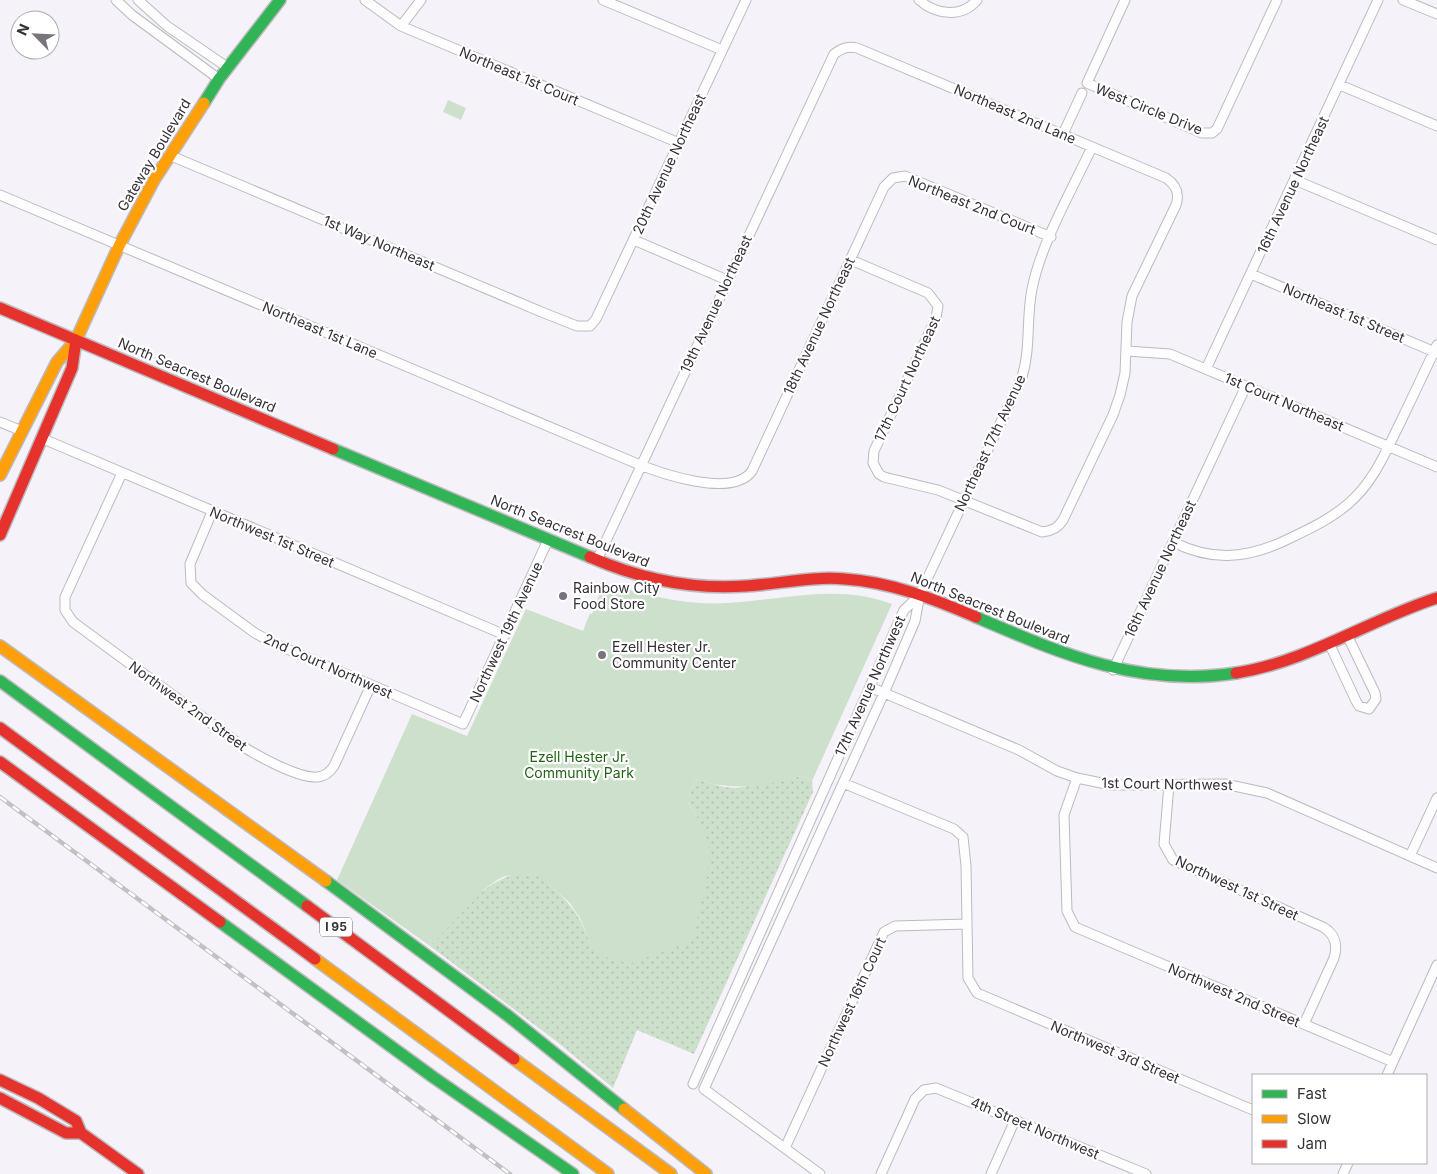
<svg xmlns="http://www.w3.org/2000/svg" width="1437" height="1174" font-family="Inter,sans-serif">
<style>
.grass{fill:url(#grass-dots)}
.park{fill:#cde0cb}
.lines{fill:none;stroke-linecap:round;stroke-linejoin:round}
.street-casing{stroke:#bcb9bf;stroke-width:11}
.fast-casing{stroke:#bcb9bf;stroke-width:14}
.slow-casing{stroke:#bcb9bf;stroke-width:14}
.jam-casing{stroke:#bcb9bf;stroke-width:14}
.street{stroke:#fefdfe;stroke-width:9}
.fast{stroke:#30b455;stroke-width:11}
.slow{stroke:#ff9f0a;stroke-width:11}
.jam{stroke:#e5322d;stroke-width:11}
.rail-casing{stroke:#c1c0c2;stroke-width:4.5}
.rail{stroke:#fff;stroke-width:2.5;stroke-dasharray:8;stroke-linecap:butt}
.poi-dot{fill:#78747b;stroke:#fff;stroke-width:2}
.labels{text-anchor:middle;stroke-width:4.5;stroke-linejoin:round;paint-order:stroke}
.shield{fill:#fff;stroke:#716e72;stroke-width:1}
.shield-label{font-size:12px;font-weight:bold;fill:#343036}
.street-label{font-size:14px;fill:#343036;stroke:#fff}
.poi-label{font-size:14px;fill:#343036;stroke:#fff;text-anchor:start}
.park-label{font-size:14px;fill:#226416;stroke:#fff}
</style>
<defs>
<pattern id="grass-dots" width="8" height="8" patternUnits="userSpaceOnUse" patternTransform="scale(1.25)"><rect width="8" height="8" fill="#cde0cb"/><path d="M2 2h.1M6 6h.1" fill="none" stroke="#b1c0af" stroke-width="1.8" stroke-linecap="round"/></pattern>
</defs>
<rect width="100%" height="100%" fill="#f6f2fa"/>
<path class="grass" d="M802,776l10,5 1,11 -119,262 -57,-24 -24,58 -57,-47 -126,-95c26,-27 63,-81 106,-72 6,2 13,10 18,15 20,18 27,30 37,56l116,-73c1,-31 -2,-45 -20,-71l8,-22 29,8 13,1z"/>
<path class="park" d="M448,100l18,8 -5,12 -18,-8z
M604,582c40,13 82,24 124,21 55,-3 110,-20 164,1l-80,177 -10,-5 -6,1c-37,10 -64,14 -101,2l-8,22c9,14 19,28 21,45 4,30 -10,65 -16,95l-63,23 -21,-6 -17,-13 -10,-25 -11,-17 -32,-28 -10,-1 -23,2 -8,4 -12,9 -55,57 -93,-66 75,-166 55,22 59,-127 57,22 7,-18 2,1z"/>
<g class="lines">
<defs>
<path id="street" d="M116,0l16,15 87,64
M138,0l29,26 60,41
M365,0l36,26 278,117
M603,0l119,50
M919,0c17,15 43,18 58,0
M1125,0l-38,83 115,50h10l5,-4 60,-129
M1403,0l34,14
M401,26l20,-26
M1340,85l97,41
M1063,134l19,-41
M169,155l375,158 33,13h13l6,-7 150,-319
M1295,180l142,60
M0,195l633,267c26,11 99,37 119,9l132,-284 9,-9 12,-2 146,61
M634,240l93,40
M1251,274l186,79
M1127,351l43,3 267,113
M1206,369l172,-369
M0,422l22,9
M41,438l464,197
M122,473l-57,124v13l8,12 169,124c16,10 57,33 76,31 8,-1 12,-5 16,-11l37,-81
M212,512l-22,52 1,19 12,12 52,38 18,10 190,81 85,-184
M1173,542c38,19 71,17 109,0 23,-11 46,-21 66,-38 26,-22 38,-53 53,-83 12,-25 24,-50 36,-76
M597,560l237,-506c8,-6 14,-8 23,-6l309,130c10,7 14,15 10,27l-44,91 -5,26 -2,51 -5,22 -7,20 -50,105c-5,8 -11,11 -21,12l-104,-42 -54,-13 -5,-3 -6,-11 1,-12 62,-133 2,-12 -10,-13 -77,-33
M1329,643l27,58 3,5 10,3 7,-10 -1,-6 -28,-58
M1113,670l133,-284
M870,687l149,63 38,21 20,7 34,7 114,-1 42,9 170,75
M1077,778l-13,37 3,96 8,16 318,135
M843,783l111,46 9,8 3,29 2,112 9,15 276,117
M1169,785l-5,59 9,16 150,67c12,7 15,18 11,31l-30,66
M1410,856l27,-58
M1387,1075l50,-110
M693,1084l211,-474 16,-15
M785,1148l99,-216 11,-6 72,-2
M820,1174l-116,-85 180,-396 31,-72 5,-27 102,-217c9,-29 4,-58 10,-88 9,-46 40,-99 60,-142
M881,1174l34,-75 9,-9 12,-2 210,86
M991,1174l24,-54
M1343,1174l5,-11"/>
<path id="fast" d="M204,103l15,-24 61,-79
M333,449l257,108
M976,617c86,37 164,71 260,56
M0,681l307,225
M326,881l181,134 117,94
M220,922l213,155 140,97"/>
<path id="slow" d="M0,475l57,-113 19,-22 43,-94 35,-66 50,-77
M0,646l326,235
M315,959l293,215
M514,1059l157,115
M624,1109l82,65"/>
<path id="jam" d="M0,308l333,141
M0,535l72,-167 4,-28
M590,557c50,22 102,33 156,29 33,-2 66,-10 99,-7 46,3 89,20 131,38
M1236,673c71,-11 133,-53 201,-75
M0,728l315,231
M0,762l220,160
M307,906l207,153
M0,1080l38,18 38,23 5,12 57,41
M0,1098l66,35h15"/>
</defs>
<use href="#street" class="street-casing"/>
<use href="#fast" class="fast-casing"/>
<use href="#slow" class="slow-casing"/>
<use href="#jam" class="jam-casing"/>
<use href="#street" class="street"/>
<use href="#fast" class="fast"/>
<use href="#slow" class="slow"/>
<use href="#jam" class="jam"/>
<defs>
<path id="rail" d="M0,797l510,377"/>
</defs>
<use href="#rail" class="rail-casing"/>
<use href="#rail" class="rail"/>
</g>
<g class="poi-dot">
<circle cx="563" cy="596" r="5"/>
<circle cx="602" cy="655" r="5"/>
</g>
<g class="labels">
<rect class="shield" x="320" y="917.5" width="32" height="19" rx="4"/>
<g class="shield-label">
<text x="336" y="931">I 95</text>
</g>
<g class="street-label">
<text transform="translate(519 76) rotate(23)" y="5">Northeast 1st Court</text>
<text transform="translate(1149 109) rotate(22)" y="5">West Circle Drive</text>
<text transform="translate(1015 114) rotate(23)" y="5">Northeast 2nd Lane</text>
<text transform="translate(154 155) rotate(-59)" y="5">Gateway Boulevard</text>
<text transform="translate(669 164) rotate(-65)" y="5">20th Avenue Northeast</text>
<text transform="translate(1293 185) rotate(-65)" y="5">16th Avenue Northeast</text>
<text transform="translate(972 205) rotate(22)" y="5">Northeast 2nd Court</text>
<text transform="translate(379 243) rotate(23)" y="5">1st Way Northeast</text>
<text transform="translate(716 304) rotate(-65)" y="5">19th Avenue Northeast</text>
<text transform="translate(1344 313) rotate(23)" y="5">Northeast 1st Street</text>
<text transform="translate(819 326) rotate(-65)" y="5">18th Avenue Northeast</text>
<text transform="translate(320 330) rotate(23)" y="5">Northeast 1st Lane</text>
<text transform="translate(197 375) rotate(23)" y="5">North Seacrest Boulevard</text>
<text transform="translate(907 379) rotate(-65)" y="5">17th Court Northeast</text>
<text transform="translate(1284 402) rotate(23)" y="5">1st Court Northeast</text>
<text transform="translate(990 443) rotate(-65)" y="5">Northeast 17th Avenue</text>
<text transform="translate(570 531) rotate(22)" y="5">North Seacrest Boulevard</text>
<text transform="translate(272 537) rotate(23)" y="5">Northwest 1st Street</text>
<text transform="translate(1160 569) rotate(-65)" y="5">16th Avenue Northeast</text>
<text transform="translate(990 608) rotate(22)" y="5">North Seacrest Boulevard</text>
<text transform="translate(506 632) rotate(-65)" y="5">Northwest 19th Avenue</text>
<text transform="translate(328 666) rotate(24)" y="5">2nd Court Northwest</text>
<text transform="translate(870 686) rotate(-66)" y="5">17th Avenue Northwest</text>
<text transform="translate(188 706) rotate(36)" y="5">Northwest 2nd Street</text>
<text transform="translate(1167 784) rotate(1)" y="5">1st Court Northwest</text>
<text transform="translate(1237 888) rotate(25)" y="5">Northwest 1st Street</text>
<text transform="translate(1234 995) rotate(23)" y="5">Northwest 2nd Street</text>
<text transform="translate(852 1002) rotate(-65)" y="5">Northwest 16th Court</text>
<text transform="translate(1115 1052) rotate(23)" y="5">Northwest 3rd Street</text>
<text transform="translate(1035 1128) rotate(23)" y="5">4th Street Northwest</text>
</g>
<g class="poi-label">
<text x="573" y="593">Rainbow City<tspan x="573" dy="16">Food Store</tspan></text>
<text x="612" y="652">Ezell Hester Jr.<tspan x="612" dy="16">Community Center</tspan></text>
</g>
<g class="park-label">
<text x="579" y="762">Ezell Hester Jr.<tspan x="579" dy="16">Community Park</tspan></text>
</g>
</g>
<rect x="1252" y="1074" width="175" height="90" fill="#ffffff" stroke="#aeacaf"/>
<rect x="1262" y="1090" width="25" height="8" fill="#30b455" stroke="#aeacaf"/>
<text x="1297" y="1099" font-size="15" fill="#343036">Fast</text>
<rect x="1262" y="1115" width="25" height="8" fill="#ff9f0a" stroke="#aeacaf"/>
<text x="1297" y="1124" font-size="15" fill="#343036">Slow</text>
<rect x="1262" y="1140" width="25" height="8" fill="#e5322d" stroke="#aeacaf"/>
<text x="1297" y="1149" font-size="15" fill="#343036">Jam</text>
<g transform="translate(35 35) rotate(294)"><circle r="24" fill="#ffffff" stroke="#aeacaf"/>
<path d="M0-4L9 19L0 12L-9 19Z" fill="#78747b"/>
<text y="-8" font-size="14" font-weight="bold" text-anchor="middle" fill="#343036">N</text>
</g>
</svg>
